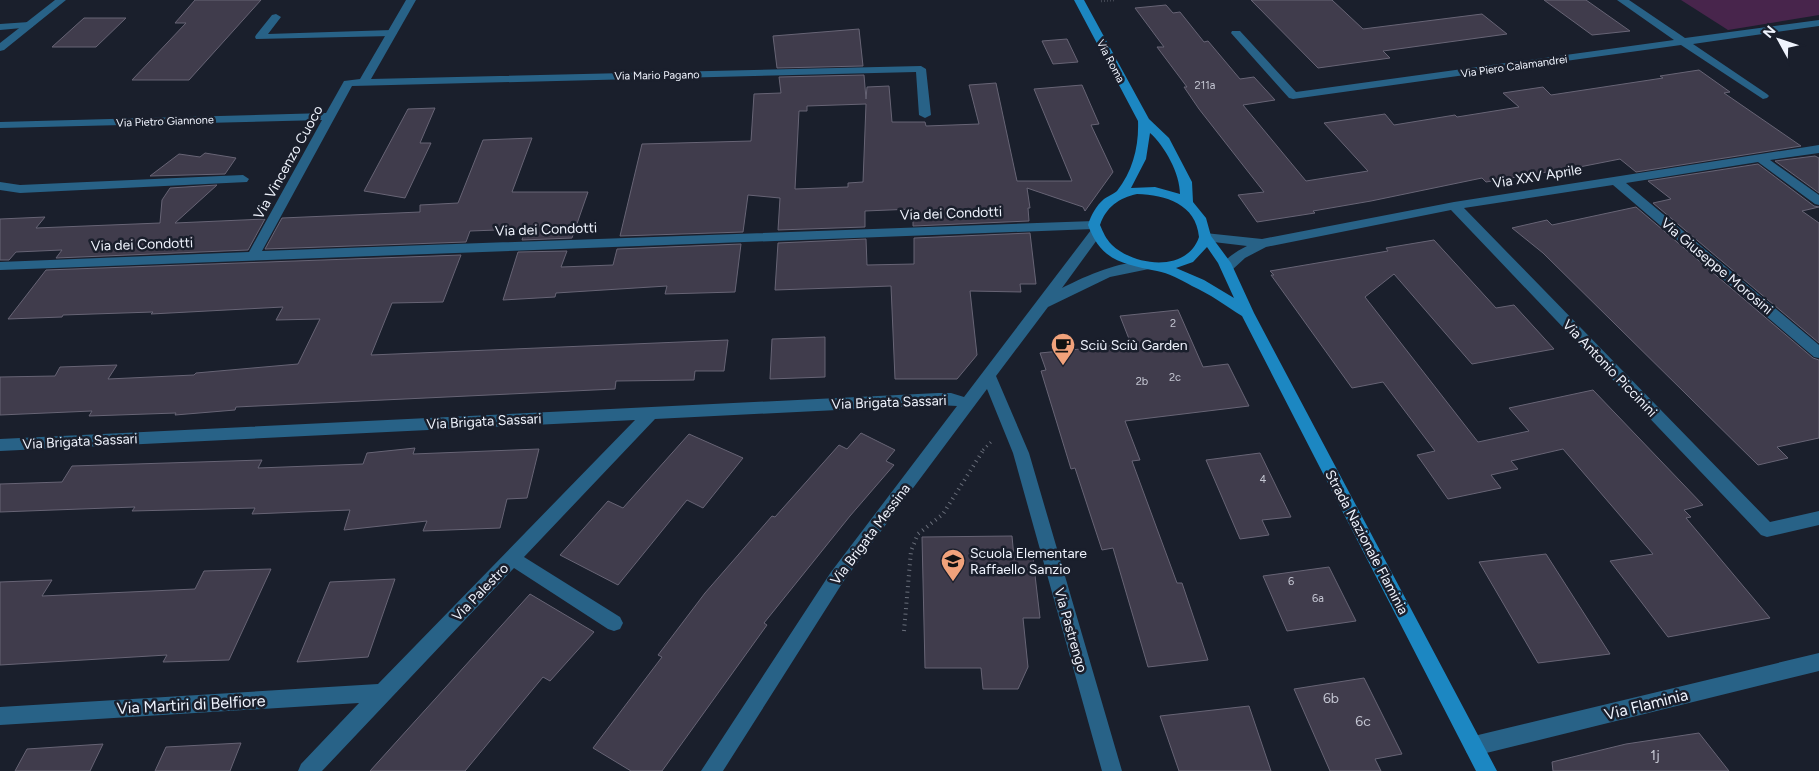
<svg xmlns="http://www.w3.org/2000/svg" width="1819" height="771" font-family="Figtree,sans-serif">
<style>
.green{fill:#48254c}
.building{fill:#403c4c;stroke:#676475;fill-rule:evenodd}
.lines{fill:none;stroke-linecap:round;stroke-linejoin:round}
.path-far2{stroke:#6a6f7b;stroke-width:2.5;stroke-dasharray:0.5 2.5;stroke-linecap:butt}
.path-far1{stroke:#6a6f7b;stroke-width:3;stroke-dasharray:1 4;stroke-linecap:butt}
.path{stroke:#6a6f7b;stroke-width:4;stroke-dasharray:1 4.5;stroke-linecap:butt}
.lane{fill:#286287;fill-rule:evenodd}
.street{fill:#286287;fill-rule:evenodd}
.secondary{fill:#1c87c2;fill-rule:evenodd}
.labels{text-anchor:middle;stroke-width:5;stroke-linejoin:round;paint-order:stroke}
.far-street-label{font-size:11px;fill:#eff3fd;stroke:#1a1f2c}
.number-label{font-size:11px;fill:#c3c5d1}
.street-label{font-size:14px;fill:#eff3fd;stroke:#1a1f2c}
.poi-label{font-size:14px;fill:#eff3fd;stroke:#1a1f2c;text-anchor:start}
.near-number-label{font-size:14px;fill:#c3c5d1}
.near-street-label{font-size:16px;fill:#eff3fd;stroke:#1a1f2c}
</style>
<rect width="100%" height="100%" fill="#1a1f2c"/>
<path class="green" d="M1681,0h138v15l-91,15z"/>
<path class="building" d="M195,0h66l-72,80h-57l54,-57h-11z
M1251,0h81l31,29 119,-15 25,20 -124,17 7,7 -72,10z
M1544,0h42l44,31 -38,4z
M1166,5l7,8 7,-1 24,30 4,-1 32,38 14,-2 21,23 -32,5 63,76 62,-10 -44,-48 61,-9 9,11 61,-10 2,2 62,-10 -16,-14 40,-6 8,8 112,-17 -3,-2 39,-6 31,22 -6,1 77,53 -165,26 -16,-13 -71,14 -2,-1 -61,10 -4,-4 -111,23 -58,10 2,2 -58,9 -19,-27 26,-3 -65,-83 -15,-22h3l-30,-40h7l-29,-39z
M84,18h42l-30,29h-44z
M859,29l4,37 -86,2 -4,-32z
M1067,39l11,23 -25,2 -11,-23z
M864,75l2,24 1,-12 22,-1 3,36h33l1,4 53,-2 -10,-39 27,-2 21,98h55l-38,-92 48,-4 17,39 -8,1 22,47 -28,39 -2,-4 -56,-19 3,20h-2l1,13 -116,5v-17l-48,2v16l-87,3 2,-32 -32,-3 -5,37 -123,4 22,-92 109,-3 3,-47 27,-1 -2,-16zM866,104l-3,78 -15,1v4l-53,2 4,-78h8v-5z
M435,108l-15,35h11l-26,55 -41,-7 44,-82z
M532,138l-20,54h76l-16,46 -50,2 3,-11 -55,2 -4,11 -201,7 17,-31 138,-6v-7l38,-2 25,-63z
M205,153l31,5 -11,16 -75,2 29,-22 21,3z
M1815,156l4,2v35l-44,-32z
M1758,164l56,42 5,1 -17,4 17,12v120l-166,-140 18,-4 -23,-18z
M217,185l-42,38 90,-4 -17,31 -192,8 6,-8 -46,2 -7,8h-9v-41l45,-2 -9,11 124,-5 2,-23 8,-12z
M1636,207l177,151 6,2v78l-42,9 11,11 -30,7 -215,-212 -31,-25 35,-8 5,5z
M1030,233l6,51h-16l1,8 -51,-1 7,64 -20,24h-62l-4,-93 -116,4 3,-47 88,-4 1,26 47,-1v-26z
M1434,240l62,68 18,-3 40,44 -82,15 -78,-90 -29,23 113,145 51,-11 -20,-23 84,-18 110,115 -19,5 7,7 -5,1 84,100 -102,19 -58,-76 43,-7 -90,-105 -52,12 7,8 -27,6 10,13 -53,11 -31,-44 18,-4 -52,-69 -31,6 -81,-113h3l-4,-4 118,-20 -2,-3z
M741,244l-6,48 -70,2 2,-8 -111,7 -1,4 -52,3 15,-48 49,-1 -6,16 52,-2 4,-16z
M461,255l-18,47 -51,1 -21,52 357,-15 -4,31h-29l-1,9 -78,1 -1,8 -379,18 -1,3 -60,5 1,-2 -87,3 3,-5 -92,4v-38l55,-1 5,-9 57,-2 -9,14 86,-4 2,-2 102,-9 22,-45 -44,1 7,-13 -132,7 2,-2 -90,3 -1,2 -54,2 38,-49z
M1178,310l25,57 25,-3 21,42 -124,15 15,39 -8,1 45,122h5l26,77 -60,7 -35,-119 -11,2 -27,-82 -4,1 -30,-98 5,-1 -6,-17 91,-9 -11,-28z
M825,337v40l-55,2 2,-40z
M861,433l34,17 -9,11 8,4 -44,51 -86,107 3,2 -105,146h-31l-38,-23 69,-91 -4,-2 47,-62 67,-77 3,1 64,-72 8,4z
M689,434l54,24 -40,50 -16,-8 -69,85 -58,-30 48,-54 15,7z
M415,448l-2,6 126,-5 -12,49 -20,1 -7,29 -77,3 4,-10 -83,9 6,-20 -98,4 3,-6 -123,3 3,-4 -135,5v-28l62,-2 10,-16 190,-6 -4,8 105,-4 4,-11z
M1260,453l31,64 -29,3 7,15 -29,4 -34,-79z
M1012,536l2,22h19l7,60h-17l5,49 -10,22h-35l-2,-21h-56l-3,-131z
M1546,554l64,100 -72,9 -59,-101z
M1329,567l27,54 -69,10 -24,-55z
M271,569l-42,91 -66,2 4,-7 -167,10v-83l52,-2 -10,16 153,-7 9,-18z
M395,579l-27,78 -71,5 33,-80z
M530,594l64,38 -44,49 -7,-4 -78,94h-95z
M1364,678l38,76 -27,5 6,12h-51l-36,-82z
M1249,706l22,65h-92l-19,-55z
M1699,733l30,38h-176l-1,-9 74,-18z
M241,743l-11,28h-75l11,-24z
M103,744l-13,27h-75l12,-22z"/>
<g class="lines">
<path class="path-far2" d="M1101,1l14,-1"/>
<path class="path-far1" d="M983,450l9,-9"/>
<path class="path" d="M904,631l7,-80 7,-17 25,-20 41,-65"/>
<path class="lane" d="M276,14l5,3 -13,17 124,-4 5,3 -5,3 -136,3 -1,-2 1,-2 16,-20z
M29,22l4,1v4l-33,3v-6z
M243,175l6,4 -2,3 -227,11 -20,-3v-8l20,3z"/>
<path class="street" d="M55,0h11l-62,50 -4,1v-8z
M406,0h10l-45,79 550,-13 5,3 5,46 -6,3 -6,-3 -3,-43 -564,14 -90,165 832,-30 6,4 -6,4 -1094,41v-8l249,-10 73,-132 -322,8v-6l326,-9 18,-32 16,-2z
M1617,0h12l56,38 134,-18v6l-126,18 74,50 2,2 -2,2 -4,1 -82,-54 -388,54 -4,-1 -58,-65 1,-2h8l56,61 378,-52z
M1819,145v8l-49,7 49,35v10l-4,-1 -57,-42 -132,21 193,162v13l-5,-1 -201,-172 -149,23 306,314 49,-11v14l-52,12 -6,-2 -310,-325 -185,37 -21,11 -13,12h-10l-2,-3c7,-10 17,-16 27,-21l-42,-5 -6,-4 6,-4 57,6 192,-37z
M1096,229l6,4 -40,55c19,-10 65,-31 87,-25l2,3 -2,3 -39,8 -62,30 -52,69 33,77 93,318h-20l-89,-318 -26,-64 -144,193 -120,189h-22l130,-199 126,-166 -19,-1 -283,14 -131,138 96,60 3,6 -3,6 -6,2 -6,-2 -94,-61 -192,203h-24l3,-7 58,-61 -359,22v-18l378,-23 257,-264 -635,31v-12l938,-46h13l13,4 127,-167z
M1819,653v18l-345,85 -7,-3 -3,-7 3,-7 7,-3z"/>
<path class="secondary" d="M1074,0h10l65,119 20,19 23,44 1,20 13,16 5,18 20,27 23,50 243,458h-21l-234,-455c-16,-10 -32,-22 -50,-30 -10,-6 -24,-13 -35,-15 -34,-7 -56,-10 -69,-46 3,-10 8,-19 16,-26 4,-3 10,-5 13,-8 16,-20 22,-45 21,-70zM1150,133c15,13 30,41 30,61l-25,-7 -24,1 15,-29zM1137,194c29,1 59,10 62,43 -12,36 -65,29 -87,8 -6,-6 -9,-13 -12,-20 6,-18 19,-27 37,-31zM1207,247l11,16 16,35 -30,-18 -28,-12 17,-6z"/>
</g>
<defs>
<symbol id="cafe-pin" viewBox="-11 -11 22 30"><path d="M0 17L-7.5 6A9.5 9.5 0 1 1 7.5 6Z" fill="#f1a27b" stroke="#1a1f2c"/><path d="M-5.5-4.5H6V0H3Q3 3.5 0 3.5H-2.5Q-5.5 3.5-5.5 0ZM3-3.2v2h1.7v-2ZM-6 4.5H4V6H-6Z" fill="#111"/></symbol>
<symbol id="school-pin" viewBox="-11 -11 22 30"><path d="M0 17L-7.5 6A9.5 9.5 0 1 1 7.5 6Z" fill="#f1a27b" stroke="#1a1f2c"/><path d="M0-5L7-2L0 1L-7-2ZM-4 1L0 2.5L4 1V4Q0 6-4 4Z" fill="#111"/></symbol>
</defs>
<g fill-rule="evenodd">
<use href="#cafe-pin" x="1049" y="331" width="28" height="38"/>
<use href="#school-pin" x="939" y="547" width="28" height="38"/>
</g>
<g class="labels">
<g class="far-street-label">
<text transform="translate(1111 61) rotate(62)" y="4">Via Roma</text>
<text transform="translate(1514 66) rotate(-8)" y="4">Via Piero Calamandrei</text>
<text transform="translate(657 75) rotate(-1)" y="4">Via Mario Pagano</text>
<text transform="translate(165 121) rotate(-2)" y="4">Via Pietro Giannone</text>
</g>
<g class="number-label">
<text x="1205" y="89">211a</text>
<text x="1173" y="327">2</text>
<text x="1175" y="381">2c</text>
<text x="1142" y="385">2b</text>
<text x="1263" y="483">4</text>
<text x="1291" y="585">6</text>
<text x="1318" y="602">6a</text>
</g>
<g class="street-label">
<text transform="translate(288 162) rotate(-61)" y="5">Via Vincenzo Cuoco</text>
<text transform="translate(1537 176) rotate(-9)" y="5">Via XXV Aprile</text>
<text transform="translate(951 213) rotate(-2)" y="5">Via dei Condotti</text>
<text transform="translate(546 229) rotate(-2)" y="5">Via dei Condotti</text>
<text transform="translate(142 244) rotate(-2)" y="5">Via dei Condotti</text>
<text transform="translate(1717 266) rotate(40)" y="5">Via Giuseppe Morosini</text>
<text transform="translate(1610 368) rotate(46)" y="5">Via Antonio Piccinini</text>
<text transform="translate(889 402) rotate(-2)" y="5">Via Brigata Sassari</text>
<text transform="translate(484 421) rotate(-3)" y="5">Via Brigata Sassari</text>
<text transform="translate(80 441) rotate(-3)" y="5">Via Brigata Sassari</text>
<text transform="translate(870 534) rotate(-53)" y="5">Via Brigata Messina</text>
<text transform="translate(1367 542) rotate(62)" y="5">Strada Nazionale Flaminia</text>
<text transform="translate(480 592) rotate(-46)" y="5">Via Palestro</text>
<text transform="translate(1071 630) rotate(74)" y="5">Via Pastrengo</text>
</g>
<g class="poi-label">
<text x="1080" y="350">Sciù Sciù Garden</text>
<text x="970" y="558">Scuola Elementare<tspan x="970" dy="16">Raffaello Sanzio</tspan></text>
</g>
<g class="near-number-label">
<text x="1331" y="703">6b</text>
<text x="1363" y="726">6c</text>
<text x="1655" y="760">1j</text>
</g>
<g class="near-street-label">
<text transform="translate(191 704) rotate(-3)" y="6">Via Martiri di Belfiore</text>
<text transform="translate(1646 704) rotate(-14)" y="6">Via Flaminia</text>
</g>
</g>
<g transform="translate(1779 40) rotate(310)" stroke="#1a1f2c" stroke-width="4" paint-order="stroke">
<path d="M0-4L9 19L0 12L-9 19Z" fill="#eff3fd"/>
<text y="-8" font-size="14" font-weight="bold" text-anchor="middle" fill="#eff3fd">N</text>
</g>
</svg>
